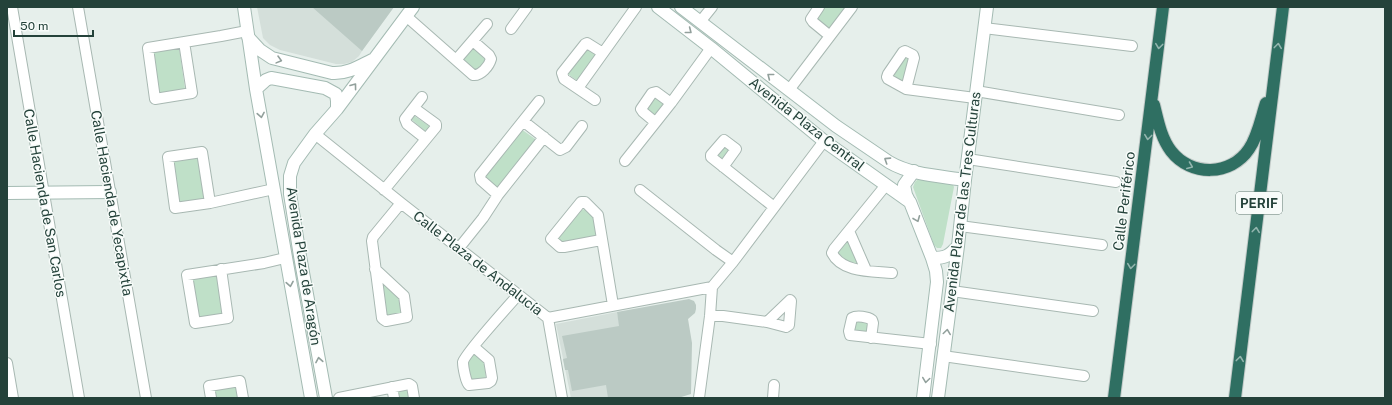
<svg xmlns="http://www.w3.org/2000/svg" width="1392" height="405" font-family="'Public Sans',sans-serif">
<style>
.built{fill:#d4dfda}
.green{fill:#bfe0c8}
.building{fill:#bbcac4}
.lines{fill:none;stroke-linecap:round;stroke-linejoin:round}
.street-casing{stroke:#a8b8b2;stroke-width:12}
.secondary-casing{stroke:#a4bbb3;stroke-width:14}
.highway-casing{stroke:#c2cac8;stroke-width:14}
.street{stroke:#fff;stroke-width:10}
.secondary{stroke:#fff;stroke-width:12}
.highway{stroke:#2f6f62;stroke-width:12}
.oneway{stroke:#92a09c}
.oneway2{stroke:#93b5ae}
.labels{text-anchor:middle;stroke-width:3;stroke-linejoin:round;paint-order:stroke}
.shield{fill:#f7fbf9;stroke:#637a73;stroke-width:1}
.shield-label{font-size:13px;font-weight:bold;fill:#24423a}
.street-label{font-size:14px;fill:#24423a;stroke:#f7fbf9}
</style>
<rect width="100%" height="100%" fill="#e6efeb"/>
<path class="built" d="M257,7h137l-32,44 -3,5 -7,6 -8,2h-8l-56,-14 -10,-5 -7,-7z
M617,312l17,86h-63l-15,-74z"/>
<path class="green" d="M824,7h23l-18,23 -14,-11z
M586,46l12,8 -20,27 -12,-8z
M179,47l6,42 -26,4 -6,-42z
M474,47l15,13 -13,13 -14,-13z
M904,56l6,3 -7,24 -12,-6z
M654,96l12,8 -10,14 -12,-8z
M413,115l16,11 -1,3 -3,2 -14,-12z
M521,129l17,12 -38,49 -16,-12z
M724,144l8,5 -10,14 -8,-6z
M198,158l6,42 -25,4 -7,-42z
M919,178l33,5 2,4 -11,57 -2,4h-4l-3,-3 -21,-58 2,-5z
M585,209l9,8 4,20 -34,8 -7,-6 25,-29z
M848,238l12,26 -13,-3 -10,-9z
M218,273l6,42 -26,4 -6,-42z
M380,280l20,17 4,17 -18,3z
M853,321h16v13h-16z
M475,353l9,8 2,19 -15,2 -3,-20z
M238,384l2,14h-27l-1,-10z
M407,389l3,1 2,8h-15l-1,-6 2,-2z"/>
<path class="building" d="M312,7h82l-32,44z
M689,299l5,2 2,4v4l-1,4 -7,6 4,24 -1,51 -13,4h-70l-2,-13 -34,6 -4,-21h-3l-2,-11 4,-1 -5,-22 57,-10 -2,-14z"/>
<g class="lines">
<defs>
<path id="street" d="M12,7l67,391
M78,7l68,391
M819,7l-8,12 2,3 17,14
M406,16l67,59c8,1 16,-9 18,-16l-2,-4 -16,-14
M700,22l12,-15
M984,28l148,18
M511,29l16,-22
M184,42l8,51 -37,6 -7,-51 73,-12 26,-5
M456,60l31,-36
M578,88l58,-81
M906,89l8,-31 -1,-3 -8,-4 -2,1 -15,22 -1,3 1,2 18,10 69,9
M789,90l63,-83
M976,91l143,24
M422,97l-17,22 2,5 19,15
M595,100l-31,-21 -2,-6 23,-29 2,-1 16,10
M523,121l37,29 6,-3 16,-21
M655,122l-12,-10 -2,-3 11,-16 4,-1 15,11
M315,134l86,69 147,115 164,-31
M968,159l148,23
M625,161l46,-58 40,-55
M723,167l13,-18 -12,-9 -13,15v2l63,50
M886,185l-52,64 -2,4c10,20 41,18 60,20
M384,190l52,-63v-3l-22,-16
M640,190l76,60 17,12
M498,195l-17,-15 -1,-5 59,-74
M210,203l-8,-51 -34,5 7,51 35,-5 64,-14
M960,226l142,19
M849,231l17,39
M601,240l-37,7h-4l-9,-8 30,-37h4l13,13 15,90
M459,248l24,-30 15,-23 46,-58
M221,269l7,49 -33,5 -8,-48 77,-12 21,-5
M375,269l29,27 3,21 -21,4 -3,-2 -1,-1 -10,-77 1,-4 28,-34
M952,291l141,20
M710,316h13l44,6 19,5 3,-2 2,-24 -1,-1
M548,318l14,80
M767,322l23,-22
M871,338l2,-15 -1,-3c-4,-3 -15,-5 -20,-2l-3,13 1,4 81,9
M474,347l15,13 3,18 -1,3 -3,2 -19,2c-3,-2 -6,-18 -6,-23 1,-7 47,-58 55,-67
M943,356l141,20
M7,363l6,35
M392,387l2,11
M211,398l-2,-12 31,-5 3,17
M339,398l70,-14 3,2 2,12
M699,398l11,-82 2,-29 21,-25 91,-121
M773,398l1,-13"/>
<path id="secondary" d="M244,7l12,82 55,309
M658,7l53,41 113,93 86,61 22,56 4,13 1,11 -14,116
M681,7l155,119 53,36c22,13 51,14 76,18
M248,37l12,13 12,8 60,15c15,1 26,-6 40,-13
M256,89l10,-9 5,-2 54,10 11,6 1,7v8
M7,193l103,-1
M909,201l-3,-6 -2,-10 10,-14
M932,258c14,0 17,-2 26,-12
M326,398l-26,-142 -10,-62v-18l4,-13 21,-29 22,-25 76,-102
M938,398l20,-152 7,-66 22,-173"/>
<path id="highway" d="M1154,105c4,16 7,33 17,46 20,26 60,25 78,-2 9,-13 12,-31 17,-46
M1114,398l49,-391
M1235,398l48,-391"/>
</defs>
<use href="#street" class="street-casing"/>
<use href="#secondary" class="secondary-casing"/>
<use href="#highway" class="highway-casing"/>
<use href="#street" class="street"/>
<use href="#secondary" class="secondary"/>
<use href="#highway" class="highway"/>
</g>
<defs><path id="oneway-chevron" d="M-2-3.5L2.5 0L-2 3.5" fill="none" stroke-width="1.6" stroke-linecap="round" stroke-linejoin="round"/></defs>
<g class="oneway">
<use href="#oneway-chevron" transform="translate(689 31) rotate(38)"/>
<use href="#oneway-chevron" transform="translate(279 60) rotate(15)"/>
<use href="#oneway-chevron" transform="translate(770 76) rotate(-142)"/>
<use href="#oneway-chevron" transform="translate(354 86) rotate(-53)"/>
<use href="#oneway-chevron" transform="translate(261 115) rotate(80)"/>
<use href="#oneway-chevron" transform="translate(887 160) rotate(-147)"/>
<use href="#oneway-chevron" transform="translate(917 219) rotate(68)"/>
<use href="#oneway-chevron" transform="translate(290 284) rotate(80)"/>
<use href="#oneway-chevron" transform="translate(947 332) rotate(-82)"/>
<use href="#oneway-chevron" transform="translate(319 360) rotate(-100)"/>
<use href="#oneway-chevron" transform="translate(926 380) rotate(98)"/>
</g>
<g class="oneway2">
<use href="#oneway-chevron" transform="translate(1159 46) rotate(97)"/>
<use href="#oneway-chevron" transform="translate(1278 46) rotate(-83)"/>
<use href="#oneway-chevron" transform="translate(1148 137) rotate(97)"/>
<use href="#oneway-chevron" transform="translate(1190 166) rotate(22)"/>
<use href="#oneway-chevron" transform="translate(1256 230) rotate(-83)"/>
<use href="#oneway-chevron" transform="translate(1131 266) rotate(97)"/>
<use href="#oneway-chevron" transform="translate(1240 359) rotate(-83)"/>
</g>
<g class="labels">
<rect class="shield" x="1236" y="192" width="46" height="22" rx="3"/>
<g class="shield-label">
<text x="1259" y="208">PERIF</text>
</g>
<g class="street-label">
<text transform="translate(807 124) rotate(38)" y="5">Avenida Plaza Central</text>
<text transform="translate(1124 201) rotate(-83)" y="5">Calle Periférico</text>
<text transform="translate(962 202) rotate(-83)" y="5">Avenida Plaza de las Tres Culturas</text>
<text transform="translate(45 203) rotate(80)" y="5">Calle Hacienda de San Carlos</text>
<text transform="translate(112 203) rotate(80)" y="5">Calle Hacienda de Yecapixtla</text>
<text transform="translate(478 263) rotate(38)" y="5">Calle Plaza de Andalucía</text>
<text transform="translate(304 266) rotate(81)" y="5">Avenida Plaza de Aragón</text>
</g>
</g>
<rect width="1392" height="405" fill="none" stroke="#24423a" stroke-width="16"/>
<path d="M14 30v6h79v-6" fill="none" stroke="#24423a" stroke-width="2"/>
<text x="20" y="30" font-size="12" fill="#24423a" stroke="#f7fbf9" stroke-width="3" paint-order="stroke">50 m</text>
</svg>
